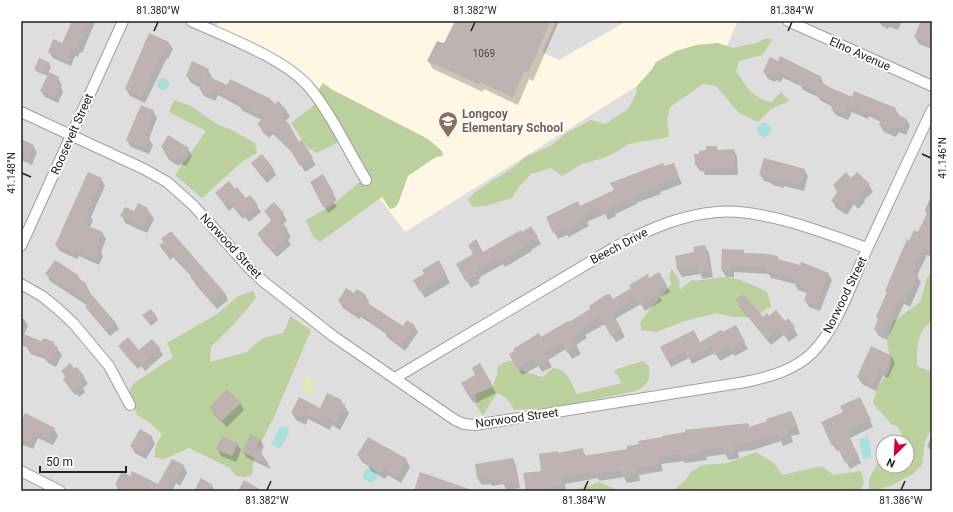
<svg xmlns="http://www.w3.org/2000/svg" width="953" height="512" font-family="Roboto,sans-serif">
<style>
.residential{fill:#dfdede;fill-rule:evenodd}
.education{fill:#fff7e3}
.grass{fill:#ddebaf}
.forest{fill:#bad09d}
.parking{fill:#ddd}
.water{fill:#a9dfdc}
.shadow{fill:#0003}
.building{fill:#beb3b1}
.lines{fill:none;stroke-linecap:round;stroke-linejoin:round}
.street-casing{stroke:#9e9e9e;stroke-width:12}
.street{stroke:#fff;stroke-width:10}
.ticks{fill:none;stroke:#212121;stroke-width:1.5}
.labels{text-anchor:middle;stroke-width:4;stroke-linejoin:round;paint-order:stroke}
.number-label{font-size:10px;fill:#484645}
.street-label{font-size:12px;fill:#212121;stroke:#fff}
.education-label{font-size:12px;font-weight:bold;fill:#785e54;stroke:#fff;text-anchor:start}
.neatline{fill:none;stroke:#212121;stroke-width:1.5}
.ticks-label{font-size:10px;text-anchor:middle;fill:#212121}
</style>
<rect width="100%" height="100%" fill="#f1ece8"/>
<path class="residential" d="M21,21h911v470h-911zM883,442h24v24h-24z"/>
<path class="education" d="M219,21h519l-13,29 -45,9 -275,173 -39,-52 -45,-77 -35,-36 -72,-36z"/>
<path class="grass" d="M310,375l4,15 -3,4h-3l-5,-2 -1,-8z"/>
<path class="forest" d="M766,38l6,2 -10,15 -23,6 -3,10c11,16 15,26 35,31l10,-10 8,9 -18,8 -13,13 -19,-9 -23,-27 -13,-2 -33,23 -3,12 2,18 -41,7 -10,7 -12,6 -24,7 -20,12 -11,-8 -20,6 -12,13 -7,11 -27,8 -12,1 -5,-7 7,-8 39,-25 11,-10 27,-12 14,-12 25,-13 14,4 23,-15 8,-15 1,-8 15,-17 4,-7 20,-11 20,-6 22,-2 15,5 24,-5z
M323,83l10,7 95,49 14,12 1,5 -7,1 -28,19 -10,28 -4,4 -4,1 -8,-12 -62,45 -7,-5 -7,-17 28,-16 32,-28 -27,-48 -2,15 -20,10 -9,-5 -17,-25 31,-24 -5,-7z
M174,100l17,6 27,19 12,4 25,14 2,10 -14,8 -41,37 -27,-23 31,-44 -37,-19z
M672,269l7,11 1,10 12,-10c10,2 19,-2 29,-3 13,-1 34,8 46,15l4,14 -16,11h-23l-16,-4 -31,8 -29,11 -15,-2 -1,-8 31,-38 -2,-8z
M932,272v49c-16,11 -15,28 -15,45l15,6v55l-7,15 -3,23 -9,9 -23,12 -14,4 -7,-1v-10l12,-22 2,-1v10h24v-24h-6l2,-5 -5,-10 -7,-3 -10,-12 -4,-3 -4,-7 5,-15 11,-16 2,-8 -4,-20 6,-21 27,-20 7,-24z
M253,291l3,7 -20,24 -25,25 -1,15 37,-10 7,-7 10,-7 19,-5 4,-8 3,-9 21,14 -37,87 -20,39 -2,19 -7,2 -9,-1 -6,-8 -41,-20 -25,11 -10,-2 2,-12 6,-11 -13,-12 -12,-7 -6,-16 -1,-9 4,-7 39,-26 -6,-14 50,-29 21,-18z
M508,361h5l4,8 25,8 11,-9c14,1 18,15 24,26l45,-11 -8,-13 29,-9 6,5c1,15 0,18 -13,25 -41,8 -81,18 -122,19 -3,-7 -9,-15 -17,-17l-14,22 -7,-10v-11l17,-8 4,-11 1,-9z
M756,452l18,11 8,12 40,-9 11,9 28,-4 3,11 -4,9h-187l13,-12 6,-8 10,-6 26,-2z
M599,482l21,9h-55l22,-4z"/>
<path class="parking" d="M556,21h71l-68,39 -17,-8z"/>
<path class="water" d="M157 84a6 6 0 1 1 12 0a6 6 0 1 1-12 0Z
M757 130a7 7 0 1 1 14 0a7 7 0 1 1-14 0Z
M283,426l5,2v2l2,1 -10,18 -9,-5 9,-17h2z
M868,437l4,20 -9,2 -4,-20z
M363 475a7 7 0 1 1 14 0a7 7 0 1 1-14 0Z"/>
<path class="shadow" d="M66,21h28l1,1 -13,31 -2,-1 -2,5 -3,-1 -4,10 -18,-8 -4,-6 14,-8 9,-20z
M456,21h103l-26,60 -4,-2 -11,26 -34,-16 -1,3 -50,-23 -5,-8 17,-16z
M877,21h-1h26l-4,9 -9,-3 -1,2 -6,-3 -2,-3z
M926,21h6v28l-13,-5 -4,-7z
M169,43l4,6 -5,10 -1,-1 -22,45 -15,-7 -4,-7z
M770,58l51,20 3,7 28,13 43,11 5,7 7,4 3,6 -4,9 -7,-3 -3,5 -12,-5 -4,-7 1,-3 -12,-6 -1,3 -16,-7 -4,8 -12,-5 -4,-6 1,-2 -12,-6 -3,-4 -15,-7 -2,-4 -18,-8 -2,4 -5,-2 -1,2 -7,-3 -4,-7z
M49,64l2,3 -3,6 10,5 4,7 -1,2 2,5 -5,11 -13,-6 -4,-6 7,-15 -11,-4 -2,-3z
M208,70l4,7 -1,2 75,31 4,7 -5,4 14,22 2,-1 15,23 -11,7 -11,-18 -21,-20 -4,4 -7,-7 -3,-7 3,-4 -19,-9 -3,-4 -22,-12 -3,6 -11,-5 -4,-7 1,-1 -10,-5 -4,-7z
M153,111l4,7 -8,21 4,6 -4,9 -18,-7 -4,-7z
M168,136l20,13 4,7 -6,10 -6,-2 -1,2 -10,-6 -7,-13z
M21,141l12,5 4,6 -5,13 -11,-5z
M716,147l3,4 15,-1 3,7 1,18h-33l-2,-4h-3l-4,-6 5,-10z
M252,163l21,5 3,7 -9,8z
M663,164l2,3 8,-3 9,20 -22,8 1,2 -25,9 1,1 -22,10 1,2 -8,4 -3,-6 -18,8 2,4 -20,11 -2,-2 -9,4 -4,-7 26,-25 35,-16 -3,-8z
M804,170l4,6 -4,15 -20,-5v2l-11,-3 -2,-2 -7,-2 -4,-7z
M857,173l12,12 4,7 -9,8 1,2 -7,7 -4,-5 -7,11 -11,-7 -3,-7 5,-8 -4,-7 17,-7z
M322,176l15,24 -3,2 3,5 -9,6 -17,-30z
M21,179l2,4 -2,6z
M101,179l4,7 -14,31 2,4 -4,7 13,5 4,6 -5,13 2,4 -4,9 -20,-9 -2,3 -17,-8 -4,-6z
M235,190l11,9 4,-3 11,16 -12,10 -4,-5 -2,2 -10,-12 -4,4 -13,-18z
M931,196l1,61 -5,-2 -10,21 4,6 -11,25 -6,-3 -17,36 -8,-4 -4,-6 4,-9 -2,-4 11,-23 -2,-3 24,-49 9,-8 8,-20 -2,-4z
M147,209l7,10 -7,14 -22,-10 -3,-7z
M265,211l18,3 4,7 -4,3 8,13 -3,3 3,5 -14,12 -15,-16 -3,-7 13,-12z
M531,228l10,16 -10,6 1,1 -27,16 -2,-3 -23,13 1,1 -3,2 2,3 -9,5 -14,-24 26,-11z
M165,243l60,50 3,7 -11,9 -22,-25 -3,-7 -19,-20 -3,3 -9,-14z
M705,246l4,7 4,24 -10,2 -3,-5 -18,3 -4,-7 -2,-13 19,-5z
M743,251l2,3 33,3 1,3 49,14 4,6 -12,31 -11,-4 -4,-7 3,-7 -10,-3 -3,-6 -24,-6 -2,-4 -35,-2v5h-8l-4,-7z
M55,261l23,15 3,5 5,4 4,7 -1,1 26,29 4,7 -9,7 -19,-22 -4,-7 1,-1 -38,-25 -3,-7z
M442,268l8,15 -25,15 -11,-18z
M659,273l11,19 -10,5 2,4 -17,10 -4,-7 -26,15 10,18 -9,5 -11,-18 -20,11 2,3 -11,7 5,9 -9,5 -6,-10 -18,11 4,7 -10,5 -3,-6 -17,9 -12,-20 102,-55z
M354,295h11l4,7 -1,2 35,24 11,-2 4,6 -13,19 -17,-13 -3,-5 -24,-16 -2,2 -16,-11 -4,-7z
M737,300l26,18 6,-1 16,5 3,-2 10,15 -9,7 -5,-7 -13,10 -31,-38z
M151,310l7,10 -7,6 -6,-8z
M21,318l3,1 4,7 -6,13 -1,-1z
M735,326l13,23 -13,7 -2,-2 -13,7 -5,-8 -23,11 -3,-6 -18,9 -9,-19 38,-5z
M53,343l9,12 -6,12 -8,-4 -3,-4 -14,-5 -4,-7z
M120,346l19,5 20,-3 4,7 -18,16 -4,-5 -3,3 -15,-17z
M891,356l4,7 -7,15 -5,-2 -7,15 -14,-7 -4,-7z
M479,365l17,28 -20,10 -3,-1 -5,-7z
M62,371l22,7 4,6 -5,4 2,4 -6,5 -2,-3 -2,1 -7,-9 -4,-7 2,-1z
M341,401l8,12 -9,17 -8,-5 -2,5 -22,-11 -2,6 -10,-5 -4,-7 29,-4z
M240,403l4,7 -17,17 -13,-13 -4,-6z
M863,405l10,22 -23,11 3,6h-1l9,19 -11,6 -10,-19 -3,1 -4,-6z
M791,412l4,7 5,15 -9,2 2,6 -10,4 -2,-5 -28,9 -15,2 1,6 -10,2 -4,-6 -19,3 1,3 -22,3 -1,-2 -23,3 2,7 -24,4 1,6 -13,2 -3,-6 -25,4 -1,-3 -33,6 1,7h-39l-2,-17 17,-2 16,-18 24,-5 4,7 41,-6 121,-26 2,4z
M21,421l33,8 4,7 -5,9 -15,-7 -5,11 -12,-5z
M141,430l11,7 3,7 -9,15 -11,-6 -4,-7z
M932,435v17l-5,-6z
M369,438l37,22 4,7 -9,16 -13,-8 -3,4 -14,-8 -3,-5 -6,-4 -4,-7z
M260,440l4,6 -3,7 10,16 -24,-11 -4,-6z
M237,444l4,6 -5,12 -15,-6 -3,-7z
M513,459l3,7 4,22 -13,2 -4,-6 -11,2 -1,-2 -9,1 -4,-6z
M172,460l12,6 3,7 -7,13 -4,-3 -4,8h-53l-3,-6 14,-8 29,8z
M212,486l3,5h-18z"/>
<path class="building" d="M72,21h17l-11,26 -1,-1 -2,5 -4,-1 -4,10 -19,-8 5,-13 9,4z
M455,21h96l-23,52 -4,-2 -11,26 -34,-15 -1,2 -51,-23 10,-20 7,2z
M921,21h11v24l-18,-8z
M149,33l20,9 -4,11 -2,-1 -22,45 -16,-8z
M780,56l42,21 -3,4 10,6 23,10 2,-6 42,17 -2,5 13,6 -4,10 -8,-4 -3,6 -13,-6 3,-7 -17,-8 -1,2 -16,-6 -4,8 -13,-5 3,-6 -18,-8 1,-3 -19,-9 1,-2 -20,-9 -2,4 -4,-2 -2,2 -8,-4 7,-15 8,4z
M39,58l11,5 -5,10 -11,-4z
M192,61l17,8 -3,6 21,10 3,-6 39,19 6,6 3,-3 9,9 -6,5 8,9 10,18 3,-2 11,18 -13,8 -11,-18 -20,-20 -4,4 -8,-8 7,-7 -26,-13 1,-2 -25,-13 -3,6 -12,-6 3,-5 -16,-8z
M49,72l10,5 -3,5 4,2 -6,13 -14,-6z
M141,105l13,5 -9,25 5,3 -5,10 -19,-8z
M168,135l21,13 -7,12 -5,-3 -2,3 -11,-7 2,-3 -5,-3z
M21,139l13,6 -6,14 -7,-3z
M706,146h11v4l17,-1 1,19 -29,1 -6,-1v-3h-5l-1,-11h5v-3l7,-1z
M262,154l11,14 -11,9 -11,-14z
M764,158l41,11 -4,16 -21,-5v1l-12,-2v-2l-9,-2z
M663,163l1,3 10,-3 5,14 -22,8 1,2 -25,9 1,1 -22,10v2l-9,5 -3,-6 -16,7 2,4 -12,6 1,1 -11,5 -1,-2 -10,4 -7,-16 32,-16 2,5 34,-16 -4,-7z
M88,172l14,6 -15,34 3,2 -5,11 18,7 -7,15 4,2 -5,11 -20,-10 -1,3 -19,-8z
M846,172l5,6 6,-6 13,12 -9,9 1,1 -8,9 -4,-5 -7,11 -12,-8 7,-10 -5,-6z
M323,174l11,19 -3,2 3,5 -11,7 -13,-25z
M229,181l6,8 2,-2 9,11 4,-3 8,10 -13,11 -5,-5 -2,1 -9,-11 -4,3 -10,-11z
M274,202l10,11 -5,5 9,12 -4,3 4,4 -16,13 -15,-16 15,-14 -8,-9z
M932,202v51l-8,-5 -12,24 6,3 -12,26 -6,-3 -17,36 -9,-4 4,-11 -2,-2 11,-25 -2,-1 22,-52 2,2 5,-11 4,2z
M138,203l10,5 -1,2 3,2 -7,15 -23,-11 5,-9 9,4z
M531,226l7,11 -10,6 1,1 -28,17 -2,-4 -22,13 1,1 -3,2 2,3 -11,6 -10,-18 17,-10 -5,-9 8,-6 7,13 38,-22 1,2z
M171,231l54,62 -13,10 -22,-26 2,-2 -18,-20 -5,-4 -3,3 -7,-9 5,-3 -3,-3z
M705,245l5,26 -11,2 -2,-6 -20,3 -2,-14 19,-4 -1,-5z
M722,249l22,1v3l23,1 11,2v3l22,6 1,-3 28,11 -13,32 -12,-5 4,-11 -15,-6 1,-4 -28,-8 1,-3 -36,-2v5l-10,-1z
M55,260l23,15 -1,2 10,7 -2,3 30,35 -9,8 -21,-23 4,-4 -44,-29z
M439,260l8,16 -27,16 -7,-12 11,-6 -2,-4z
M659,272l8,13 -10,5 3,4 -20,11 -4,-7 -24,14 10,18 -11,6 -11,-19 -18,11 2,3 -12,7 6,8 -11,7 -6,-10 -16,10 4,7 -11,6 -4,-7 -17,10 -8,-15 5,-3 -1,-2 26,-16 2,4 27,-16 1,1 21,-13 -1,-3 18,-12v1l3,-1 3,5 18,-11 -2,-3 19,-11 1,4z
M346,288l8,5 3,-4 9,6 -3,5 40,26 4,-6 8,5 -14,20 -18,-14 1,-2 -19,-13 -8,-5 -2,2 -17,-12z
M743,294l20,23 4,-4 2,3 7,-6 9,11 3,-3 7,9 -10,9 -6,-7 -12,10 -32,-39z
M151,309l6,8 -8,6 -7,-8z
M736,325l9,17 -15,8 -1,-3 -14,8 -4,-9 -23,12 -3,-6 -18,8 -7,-13 34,-17 6,12 21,-12 2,2z
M21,333l20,8 3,-3 10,4 -1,3 5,2 -5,13 -10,-4 -3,-3 -19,-8z
M128,337l11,13 13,-11 8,9 -19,17 -5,-5 -2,3 -16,-17z
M871,346l21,10 -8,16 -5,-2 -7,15 -15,-8z
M70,363l4,5 3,-1 8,10 -5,4 2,4 -7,6 -3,-3 -1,1 -8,-10 3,-3 -5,-5z
M480,363l13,23 -21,10 -4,-1 -7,-12 14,-8 -3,-7z
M227,389l14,14 -19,18 -13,-13z
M327,393l15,7 -1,3 5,2 -10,18 -8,-4 -2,5 -22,-11 -2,5 -11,-5 8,-16 21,11z
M860,397l11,23 -23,11 2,6 -1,1 10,18 -14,7 -9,-19 -4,2 -11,-24 22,-10 -3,-6z
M791,411l6,16 -9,2 2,6 -11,4 -2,-5 -28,9 -15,2 1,7 -11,2 -1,-7 -20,3v3l-23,4v-3l-22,3 1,8 -23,3 1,6 -14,3 -1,-7 -28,4v-2l-32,6 1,8 -37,5 -3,-18 18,-2 -2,-17 19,-3v2l25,-5 1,8 43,-7v-3l12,-2 -1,-3 24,-4v-1l23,-4v-2l63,-7 1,4 18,-6 -1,-2z
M25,413l30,15 -6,11 -14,-8 -6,12 -8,-4v-17z
M140,429l12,7 -10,17 -12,-7z
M250,434l11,5 -4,8 12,17 -27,-12z
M222,436l16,7 -6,13 -16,-7z
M368,437l39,22 -10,18 -13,-9 -3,5 -15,-9 1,-2 -10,-7z
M513,458l4,24 -15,2 -1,-6 -14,2v-3l-10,2 -2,-15z
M172,459l12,6 -8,14 -4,-2 -6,11 6,3h-47l-10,-6 7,-14 8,5 2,-5 26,13z
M420,472l52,18v1h-58z
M201,478l12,7 -4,6h-15z
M244,480l19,11h-25z"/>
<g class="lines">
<defs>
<path id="street" d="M191,21c35,16 93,37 118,66 22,26 39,64 57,93
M788,21l144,65
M21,112l123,57 23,13 27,24 55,62 15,14 69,54 122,84 9,4 11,1 270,-43c25,-5 50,-12 68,-30 26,-27 39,-71 55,-105 21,-45 42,-91 64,-137
M21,246l102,-225
M21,284l21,12 16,13 16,15 35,42 21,39
M395,378l222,-132c32,-17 64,-31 100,-34 45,-4 108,21 150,36
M21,471l39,20"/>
</defs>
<use href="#street" class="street-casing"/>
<use href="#street" class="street"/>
</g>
<path class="ticks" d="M154,31l4,-9M471,31l4,-9M788,31l4,-9M922,154l9,4M22,173l9,4M267,490l4,-9M584,490l4,-9M901,490l4,-9"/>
<defs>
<symbol id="school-pin" viewBox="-11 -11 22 30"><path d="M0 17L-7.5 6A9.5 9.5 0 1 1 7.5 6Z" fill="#8d6e63" stroke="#fff"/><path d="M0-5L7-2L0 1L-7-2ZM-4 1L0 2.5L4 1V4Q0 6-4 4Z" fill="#fff"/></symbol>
</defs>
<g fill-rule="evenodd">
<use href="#school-pin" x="437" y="110" width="22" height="30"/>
</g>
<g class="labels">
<g class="number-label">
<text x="484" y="57">1069</text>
</g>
<g class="street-label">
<text transform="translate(860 54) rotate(24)" y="4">Elno Avenue</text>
<text transform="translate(72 134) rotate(-66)" y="4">Roosevelt Street</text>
<text transform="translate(231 246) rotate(47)" y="4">Norwood Street</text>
<text transform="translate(619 246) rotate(-28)" y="4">Beech Drive</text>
<text transform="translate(845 295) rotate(-64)" y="4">Norwood Street</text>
<text transform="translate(517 418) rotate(-8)" y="4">Norwood Street</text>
</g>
<g class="education-label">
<text x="462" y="118">Longcoy<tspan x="462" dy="14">Elementary School</tspan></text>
</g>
</g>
<rect width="953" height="512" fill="none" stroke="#ffffff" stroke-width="44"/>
<g transform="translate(895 454) rotate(204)"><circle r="19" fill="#ffffff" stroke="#a6a6a6"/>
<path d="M0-3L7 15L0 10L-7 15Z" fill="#d2003a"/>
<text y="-6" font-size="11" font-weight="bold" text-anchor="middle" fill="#212121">N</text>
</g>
<path d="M40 466v6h86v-6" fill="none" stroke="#212121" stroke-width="2"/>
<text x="46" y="466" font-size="12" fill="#212121" stroke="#ffffff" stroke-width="3" paint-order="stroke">50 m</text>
<rect x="22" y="22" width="909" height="468" class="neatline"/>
<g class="ticks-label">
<text x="158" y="14">81.380°W</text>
<text x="475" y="14">81.382°W</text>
<text x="792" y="14">81.384°W</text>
<text transform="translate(942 158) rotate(-90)" y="4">41.146°N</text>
<text transform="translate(11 173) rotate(-90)" y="4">41.148°N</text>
<text x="267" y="504">81.382°W</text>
<text x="584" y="504">81.384°W</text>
<text x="901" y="504">81.386°W</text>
</g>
</svg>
